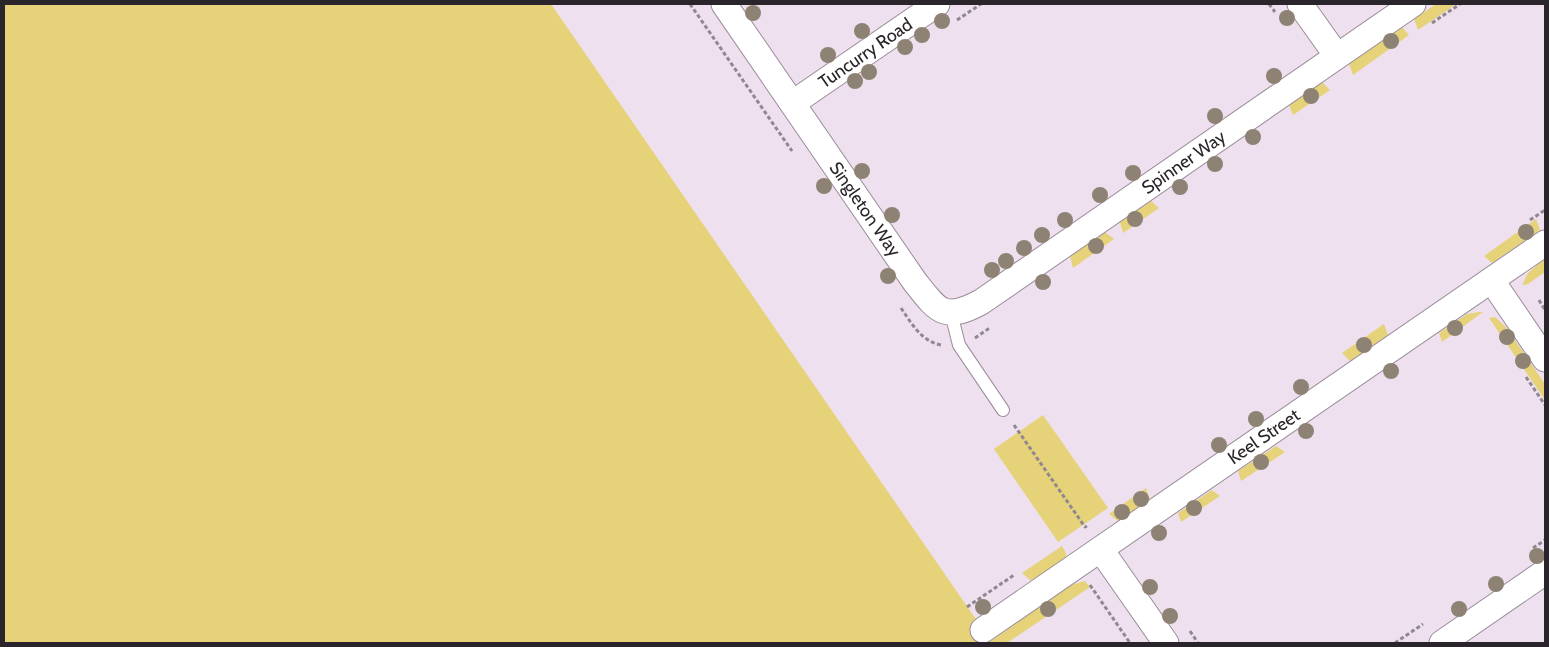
<svg xmlns="http://www.w3.org/2000/svg" width="1549" height="647" font-family="Cabin,sans-serif">
<style>
.green{fill:#e6d279}
.lines{fill:none;stroke-linecap:round;stroke-linejoin:round}
.service-casing{stroke:#9a8d9a;stroke-width:14}
.minor-casing{stroke:#9a8d9a;stroke-width:27}
.path{stroke:#918791;stroke-width:3;stroke-dasharray:4 2.5;stroke-linecap:butt}
.service{stroke:#fff;stroke-width:12}
.minor{stroke:#fff;stroke-width:25}
.tree{fill:#8d8273}
.labels{text-anchor:middle;stroke-width:4;stroke-linejoin:round;paint-order:stroke}
.street-label{font-size:18px;fill:#2a252a;stroke:#eee0ee}
</style>
<rect width="100%" height="100%" fill="#eee0ee"/>
<path class="green" d="M4,4h547l440,637 80,-56 14,-4 5,6 -83,56h-1003z
M1436,4l19,1 -37,25 -4,-11z
M1402,27l7,8 -56,40 -4,-11z
M1322,82l8,8 -37,25 -4,-10z
M1151,201l8,7 -36,25 -3,-11z
M1536,219l4,11 -48,33 -8,-7z
M1105,232l9,7 -41,29 -3,-12z
M1545,258v14l-17,12 -6,1 6,-12z
M1479,312h4l-41,30 -3,-9 28,-19z
M1495,317l11,10 39,57v16l-56,-82z
M1384,324l4,11 -38,26 -8,-8z
M1043,415l65,93 -50,34 -64,-93z
M1276,446l9,6 -44,29 -3,-10z
M1146,488l4,11 -32,22 -9,-7z
M1212,490l8,6 -39,26 -3,-9z
M1062,546l4,7v5l-35,23 -9,-8z"/>
<g class="lines">
<defs>
<path id="service" d="M951,313l8,32 44,65"/>
<g id="minor">
<path id="s1" d="M724,4l191,278c23,29 29,40 66,20l432,-298"/>
<path d="M1300,4l37,52"/>
<path id="s2" d="M793,103l144,-99"/>
<path d="M1492,281l53,78"/>
<path d="M1101,550l65,93"/>
<path id="s3" d="M983,630l562,-387"/>
<path d="M1442,643l103,-71"/>
</g>
</defs>
<use href="#service" class="service-casing"/>
<use href="#minor" class="minor-casing"/>
<path class="path" d="M690,4l102,147
M1269,4l6,8
M957,20l24,-16
M1432,23l28,-19
M1530,220l15,-10
M1539,300l6,10
M901,308c11,16 20,33 40,37
M975,338l16,-11
M1526,377l19,28
M1014,425l71,102 2,-1
M1533,548l12,-8
M1090,585l40,58
M967,607l47,-32
M1190,631l8,12
M1395,643l28,-19"/>
<use href="#service" class="service"/>
<use href="#minor" class="minor"/>
</g>
<g class="tree">
<circle cx="753" cy="13" r="8"/>
<circle cx="1287" cy="18" r="8"/>
<circle cx="942" cy="21" r="8"/>
<circle cx="862" cy="31" r="8"/>
<circle cx="922" cy="35" r="8"/>
<circle cx="1391" cy="41" r="8"/>
<circle cx="905" cy="47" r="8"/>
<circle cx="828" cy="55" r="8"/>
<circle cx="869" cy="72" r="8"/>
<circle cx="1274" cy="76" r="8"/>
<circle cx="855" cy="81" r="8"/>
<circle cx="1311" cy="96" r="8"/>
<circle cx="1215" cy="116" r="8"/>
<circle cx="1253" cy="137" r="8"/>
<circle cx="1215" cy="164" r="8"/>
<circle cx="862" cy="171" r="8"/>
<circle cx="1133" cy="173" r="8"/>
<circle cx="824" cy="186" r="8"/>
<circle cx="1180" cy="187" r="8"/>
<circle cx="1100" cy="195" r="8"/>
<circle cx="892" cy="215" r="8"/>
<circle cx="1135" cy="219" r="8"/>
<circle cx="1065" cy="220" r="8"/>
<circle cx="1526" cy="232" r="8"/>
<circle cx="1042" cy="235" r="8"/>
<circle cx="1096" cy="246" r="8"/>
<circle cx="1024" cy="248" r="8"/>
<circle cx="1006" cy="261" r="8"/>
<circle cx="992" cy="270" r="8"/>
<circle cx="888" cy="276" r="8"/>
<circle cx="1043" cy="282" r="8"/>
<circle cx="1455" cy="328" r="8"/>
<circle cx="1507" cy="337" r="8"/>
<circle cx="1364" cy="345" r="8"/>
<circle cx="1523" cy="361" r="8"/>
<circle cx="1391" cy="371" r="8"/>
<circle cx="1301" cy="387" r="8"/>
<circle cx="1256" cy="419" r="8"/>
<circle cx="1306" cy="431" r="8"/>
<circle cx="1219" cy="445" r="8"/>
<circle cx="1261" cy="462" r="8"/>
<circle cx="1141" cy="499" r="8"/>
<circle cx="1194" cy="508" r="8"/>
<circle cx="1122" cy="512" r="8"/>
<circle cx="1159" cy="533" r="8"/>
<circle cx="1537" cy="556" r="8"/>
<circle cx="1496" cy="584" r="8"/>
<circle cx="1150" cy="587" r="8"/>
<circle cx="983" cy="607" r="8"/>
<circle cx="1048" cy="609" r="8"/>
<circle cx="1459" cy="609" r="8"/>
<circle cx="1170" cy="616" r="8"/>
</g>
<g class="labels">
<g class="street-label">
<text dy="6" stroke="none"><textPath href="#s2" startOffset="88">Tuncurry Road</textPath></text>
<text dy="6" stroke="none"><textPath href="#s1" startOffset="664">Spinner Way</textPath></text>
<text dy="6" stroke="none"><textPath href="#s1" startOffset="249">Singleton Way</textPath></text>
<text dy="6" stroke="none"><textPath href="#s3" startOffset="341">Keel Street</textPath></text>
</g>
</g>
<rect width="1549" height="647" fill="none" stroke="#2a252a" stroke-width="10"/>
</svg>
